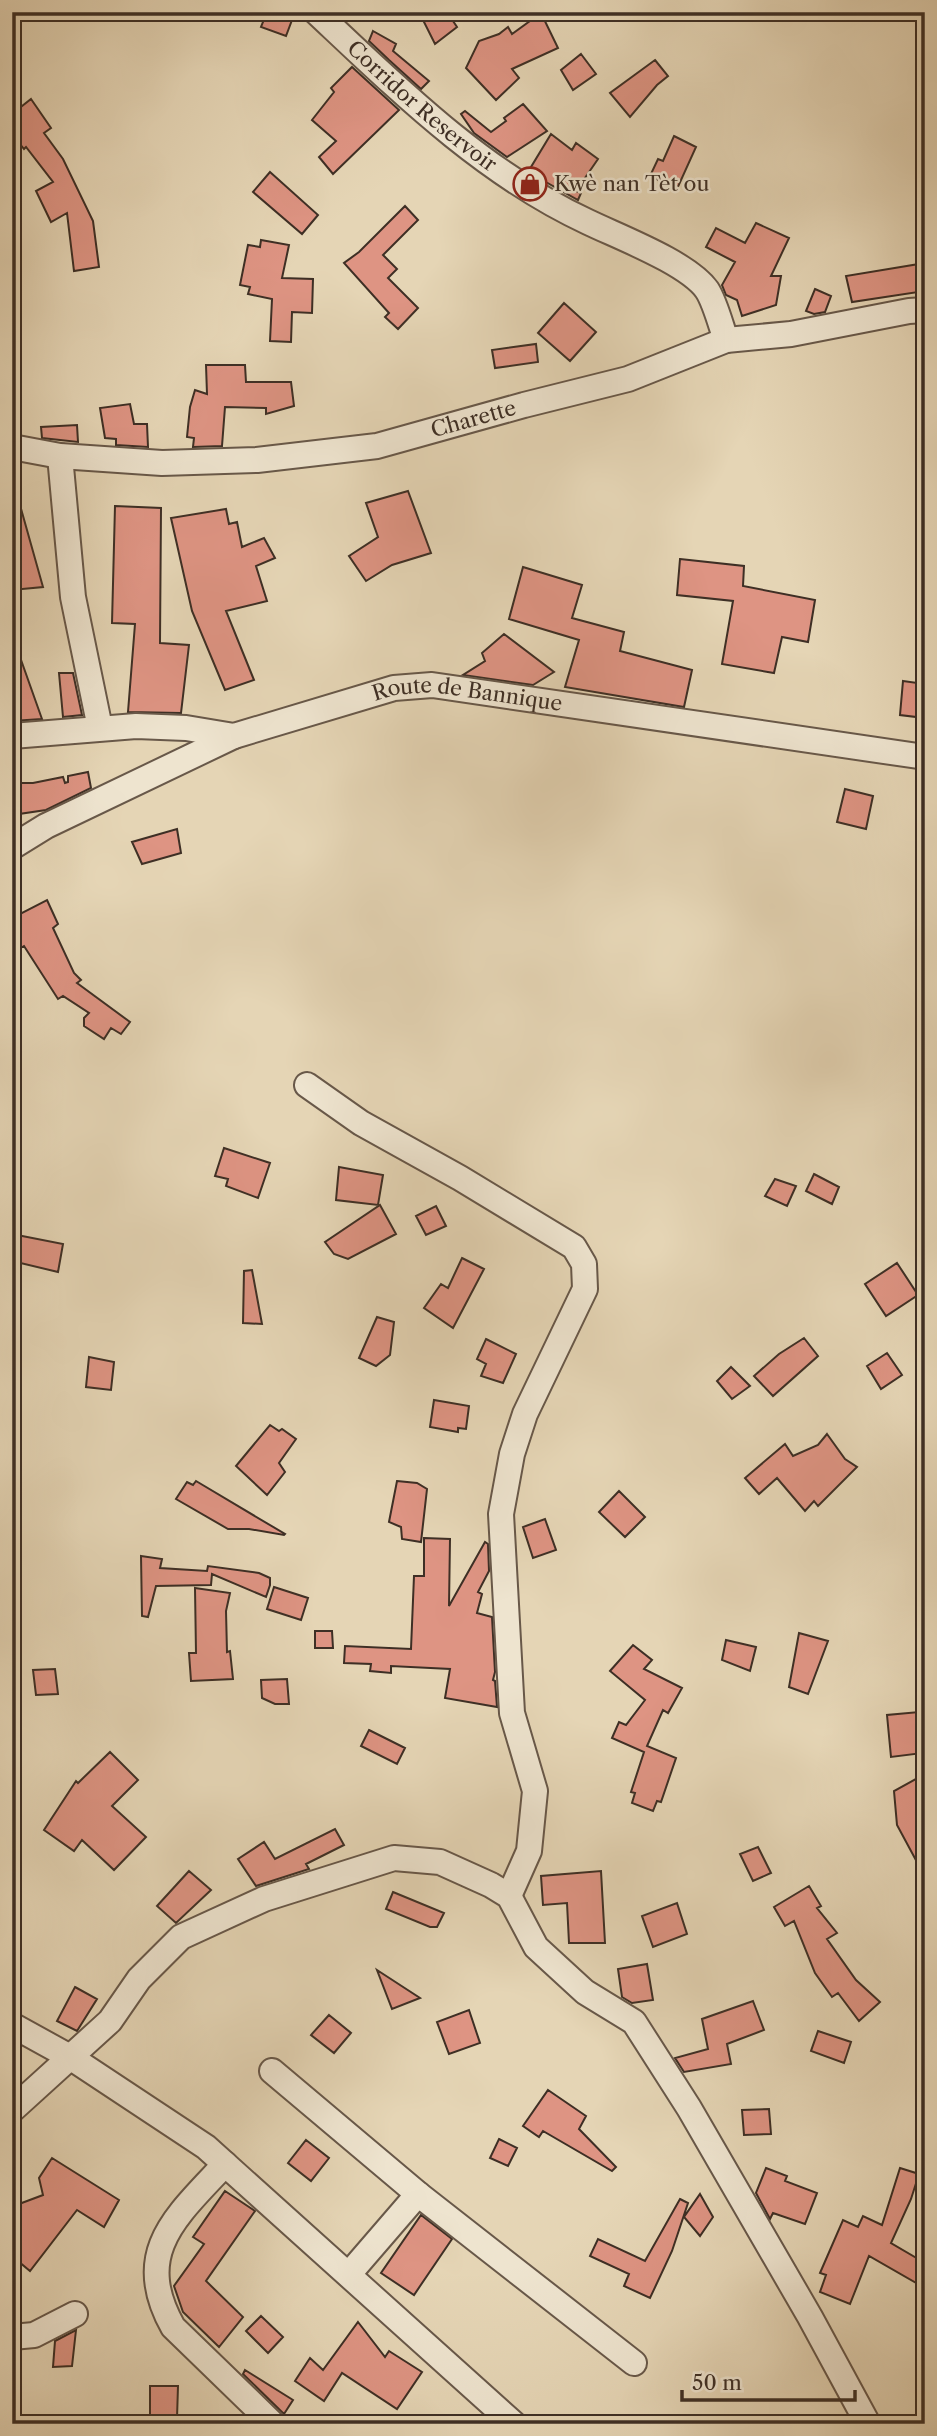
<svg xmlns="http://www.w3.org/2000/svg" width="937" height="2436" font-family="'Libre Caslon Text',serif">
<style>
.building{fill:#de9483;stroke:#3e2f25;stroke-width:2}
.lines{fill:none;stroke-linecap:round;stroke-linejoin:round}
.minor-casing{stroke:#685849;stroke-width:28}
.minor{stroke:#eee4cf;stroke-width:24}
.labels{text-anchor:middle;stroke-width:5;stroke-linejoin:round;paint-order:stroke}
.street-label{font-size:21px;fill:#3e2f25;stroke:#eee4cf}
.poi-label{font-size:21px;fill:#3e2f25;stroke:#eee4cf;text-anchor:start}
</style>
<rect width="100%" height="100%" fill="#e5d5b5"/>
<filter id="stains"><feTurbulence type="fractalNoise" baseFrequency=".00286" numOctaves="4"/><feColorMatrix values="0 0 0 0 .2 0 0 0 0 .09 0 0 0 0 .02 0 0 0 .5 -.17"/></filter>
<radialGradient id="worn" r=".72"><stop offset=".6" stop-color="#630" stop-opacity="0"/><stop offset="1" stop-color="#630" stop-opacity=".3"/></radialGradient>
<path class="building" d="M267,12h28l-9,24 -25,-9z
M419,12h28l10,15 -22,17z
M541,13l17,35 -46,21 7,9 -23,22 -30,-32 13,-27 20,-7 9,-7 4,7z
M373,31l23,13 -3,7 36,30 -8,8 -32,-29 -20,-19z
M581,54l15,20 -23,16 -12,-20z
M655,60l13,16 -11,9 -27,32 -20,-24z
M352,67l47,43 -66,64 -14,-17 17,-16 -24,-21 22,-28 -3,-4z
M31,99l20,29 -7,5 19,26 30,62 6,46 -25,4 -7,-58 -16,9 -15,-31 17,-9 -27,-35 -2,2 -12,-15v-20z
M523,104l24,27 -40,26 -33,-24 -13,-19 4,-3 26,21 15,-11 -2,-3z
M551,134l21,16 4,-7 22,16 -22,32 5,2 -3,7 -50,-28z
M674,136l22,11 -19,42 -27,-13 8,-17 5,2z
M270,172l48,43 -16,19 -49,-42z
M405,206l13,14 -35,35 14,14 -9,9 30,30 -20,21 -13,-12 4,-4 -45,-50 15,-11z
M756,223l33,15 -18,38h10l-5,29 -34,11 -5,-16 -11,-5 -4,-10 13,-23 -29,-15 10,-19 29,15z
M261,240l28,5 -7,33 31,1 -1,34 -20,-1 -1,30 -21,-1 2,-42 -24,-5 2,-7 -10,-2 8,-40 12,2z
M925,263v28l-73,11 -6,-26z
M815,289l16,7 -6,16 -11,2 -8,-3z
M564,303l32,29 -26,29 -32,-28z
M536,344l2,18 -43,6 -3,-18z
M206,365h39l1,17h45l3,24 -28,8v-6l-41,-1 -3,39 -29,1 1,-9 -7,-1 3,-30 5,-17 12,4z
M130,404l4,20h13l1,23 -32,-2v-6l-11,-1 -5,-30z
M77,425l1,17 -36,-4 -1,-11z
M408,491l23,62 -39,12 -26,16 -17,-25 29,-19 -12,-34z
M18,498l25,89 -31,3v-91z
M115,506l46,2 -1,135 29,2 -8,68 -53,-1 7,-88 -23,-1z
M226,509l3,15 8,-2 5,25 22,-9 11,20 -19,8 11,35 -41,10 28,69 -29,10 -33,-79 -21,-93z
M680,559l64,7 -1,20 72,14 -7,42 -26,-5 -8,36 -52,-9 11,-63 -56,-6z
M523,567l59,18 -10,33 52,14 -4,19 72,19 -8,37 -119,-20 14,-47 -70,-21z
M504,634l50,38 -21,13 -70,-10 22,-14 -3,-8z
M12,643h3l27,76 -30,2z
M59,673h14l9,42 -19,2z
M903,681l22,3v34l-25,-3z
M88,772l3,16 -45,22 -34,5v-32h21l30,-6 2,6 3,-1v-6z
M845,789l28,7 -7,33 -29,-7z
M177,829l4,24 -39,11 -10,-22z
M47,900l11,24 -5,4 21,45 7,7 -4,3 53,39 -9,12 -10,-6 -7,11 -20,-13v-8l5,-5 -26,-17 -5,3 -34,-53 -12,7v-35z
M224,1148l46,15 -12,35 -32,-12 2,-7 -13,-3z
M339,1167l44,8 -5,30 -42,-5z
M814,1174l25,13 -7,17 -26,-13z
M775,1179l21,7 -9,20 -22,-10z
M380,1205l16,29 -48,25 -14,-5 -9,-12z
M436,1206l10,20 -20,9 -10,-19z
M12,1234l51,10 -5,28 -46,-11z
M462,1258l22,11 -31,59 -29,-20 17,-24 7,4z
M897,1263l21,32 -32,21 -21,-32z
M252,1270l10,54 -19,-1 1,-52z
M377,1317l17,5 -4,33 -14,11 -17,-8z
M804,1338l14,18 -45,40 -19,-20 25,-22z
M486,1339l30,15 -13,29 -22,-7 5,-12 -9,-5z
M887,1353l15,22 -21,14 -14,-23z
M89,1357l25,5 -3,28 -25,-3z
M731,1367l19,19 -18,13 -15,-18z
M434,1400l35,6 -3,23 -8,-1v4l-28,-5z
M270,1425l9,6 3,-2 14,10 -17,24 6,9 -18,23 -31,-29z
M827,1434l18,25 12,8 -39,39 -4,-5 -9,10 -28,-33 -18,16 -14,-16 40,-34 8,12 25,-11z
M196,1481l89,53 -1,1 -35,-6h-21l-52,-30 11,-17 6,3z
M397,1481l20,2 10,6 -6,53 -19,-3 -1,-12 -12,-5z
M619,1491l26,26 -20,20 -26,-25z
M545,1519l11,31 -23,8 -10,-31z
M424,1538l26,1 -1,67 36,-64 3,2 1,27 -11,21 4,2 -5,19 15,4 3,55 -2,8 2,1 2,26 -52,-9 5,-29 -59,-3v7l-21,-2 1,-7 -27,-1 1,-17 66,3 3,-73h10z
M141,1556l21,3 -2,9 47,3 1,-5 51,7 11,5v7l-4,12 -54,-23 -1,11 -55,1 -8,31 -6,-1z
M274,1587l34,11 -7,22 -34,-11z
M195,1588l35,5 -4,18 1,41 3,-1 3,28 -42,2 -2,-28h7z
M315,1631h17l1,17h-18z
M799,1633l29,8 -20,53 -19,-7z
M726,1640l30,7 -6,24 -28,-11z
M633,1645l19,15 -8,9 38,19 -14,25 -5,-3 -16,36 29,12 -15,44 -4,-1 -4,10 -21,-8 3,-10 -4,-1 13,-40 -32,-14 7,-16 7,3 19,-25 -35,-29z
M55,1669l3,25 -22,1 -3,-25z
M287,1679l2,25h-14l-13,-6 -1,-18z
M919,1712l4,41 -32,4 -4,-42z
M369,1730l36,18 -8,16 -36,-18z
M110,1752l28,28 -26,26 34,31 -32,33 -32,-30 -8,11 -30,-21 32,-49 2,2z
M925,1774v103l-28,-52 -3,-34z
M335,1829l9,16 -38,19 3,5 -53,17 -18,-27 26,-17 11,17z
M758,1847l13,26 -18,8 -13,-27z
M189,1871l22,19 -35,33 -19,-17z
M601,1871l4,72h-36l-2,-40 -24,2 -2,-29z
M809,1886l12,20 -4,2 20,25 -10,6 29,41 24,22 -21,19 -21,-28 -6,4 -17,-24 -21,-52 -9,5 -11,-19z
M393,1892l51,21 -7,14h-7l-44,-18z
M677,1903l10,31 -34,13 -11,-31z
M647,1964l6,36 -21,3 -10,-6 -4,-28z
M377,1970l43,28 -28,11z
M75,1987l22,12 -20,32 -20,-10z
M753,2001l11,29 -37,14 4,20 -47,8 -9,-14 33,-9 -6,-30z
M469,2010l11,33 -31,11 -12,-32z
M329,2015l22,18 -17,20 -23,-18z
M818,2031l33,11 -7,21 -33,-12z
M548,2090l38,26 -7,13 37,38 -4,4 -69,-40 -4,6 -16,-11z
M769,2109l2,25 -27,1 -2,-25z
M499,2139l18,9 -9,18 -18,-8z
M306,2140l23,18 -18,23 -23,-18z
M52,2158l67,42 -15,27 -27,-17 -47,61 -18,-15v-22l5,-8 2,-22 24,-9 -4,-17z
M766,2168l21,8 -2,5 32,12 -12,31 -32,-11 -3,6 -14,-26z
M900,2168l19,6 -8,25 -20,44 34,20v25l-56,-32 -19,48 -30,-12 6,-17 -6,-2 23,-53 15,7 5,-11 19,9z
M225,2191l30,20 -49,70 37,36 -24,30 -36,-35 -9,-26 30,-42 -11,-7z
M700,2194l13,23 -13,19 -16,-19z
M680,2199l8,4 -16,48 -22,47 -26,-12 5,-12 -39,-18 8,-17 47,22z
M421,2215l31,24 -38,56 -33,-22z
M261,2316l22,21 -15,16 -22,-22z
M358,2322l27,35 4,-6 33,21 -25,37 -55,-36 -18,28 -29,-20 15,-23 13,12z
M76,2330l-4,36 -19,1 2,-26z
M245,2370l48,30 -9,14 -41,-40z
M150,2386h28l-1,32h-27z"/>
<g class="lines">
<defs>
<g id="minor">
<path id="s1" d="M316,12c83,78 168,162 272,210 31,15 100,41 119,68 8,12 14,36 19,50"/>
<path id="s2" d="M12,447l48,9 102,7 95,-3 120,-14 147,-41 104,-26 98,-39 65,-6 118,-23 16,-1"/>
<path d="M60,456l13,141 27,131"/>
<path id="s3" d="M12,736l124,-10 50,2 48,8 160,-48 38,-3 493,72"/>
<path d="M12,847l34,-21 188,-90"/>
<path d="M307,1085l54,38 99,55 114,69 10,17 1,25 -60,125 -13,40 -11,60 11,199 23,78 -6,60 -20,45"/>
<path d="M12,2025l58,32 136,90 308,277"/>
<path d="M272,2071l146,123 -69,80"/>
<path d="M12,2110l98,-89 29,-42 42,-42 83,-38 130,-41 46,4 51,23 18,11 27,51 49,45 49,30 55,86 121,209 58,107"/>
<path d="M225,2164c-48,52 -94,88 -52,163l100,97"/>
<path d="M418,2194l216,169"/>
<path d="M12,2337l22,-2 41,-21"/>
</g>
</defs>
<use href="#minor" class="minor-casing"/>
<use href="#minor" class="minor"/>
</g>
<defs>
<symbol id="shop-ring" viewBox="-11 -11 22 22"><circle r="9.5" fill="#eee4cf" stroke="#8f2418" stroke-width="1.5"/><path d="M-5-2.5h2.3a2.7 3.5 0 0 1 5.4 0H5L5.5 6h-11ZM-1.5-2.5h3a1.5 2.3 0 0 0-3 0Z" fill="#8f2418"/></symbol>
</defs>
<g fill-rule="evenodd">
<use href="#shop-ring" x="511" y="165" width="38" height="38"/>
</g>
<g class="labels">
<g class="street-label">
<text dy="7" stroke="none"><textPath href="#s1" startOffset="142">Corridor Reservoir</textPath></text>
<text dy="7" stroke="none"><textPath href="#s2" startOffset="467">Charette</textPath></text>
<text dy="7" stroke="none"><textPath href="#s3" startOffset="464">Route de Bannique</textPath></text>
</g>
<g class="poi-label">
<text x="554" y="191">Kwè nan Tèt ou</text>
</g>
</g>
<rect width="937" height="2436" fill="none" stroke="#e5d5b5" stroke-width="42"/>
<rect x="14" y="14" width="909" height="2408" fill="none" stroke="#3e2f25" stroke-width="3.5"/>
<rect x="21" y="21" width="895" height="2394" fill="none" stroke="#3e2f25" stroke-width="2"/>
<path d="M682 2390v10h173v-10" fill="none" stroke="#3e2f25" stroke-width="3.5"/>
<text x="692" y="2390" font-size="21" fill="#3e2f25" stroke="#eee4cf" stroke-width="5" paint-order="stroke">50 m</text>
<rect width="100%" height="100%" filter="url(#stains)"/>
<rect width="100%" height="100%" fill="url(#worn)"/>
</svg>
